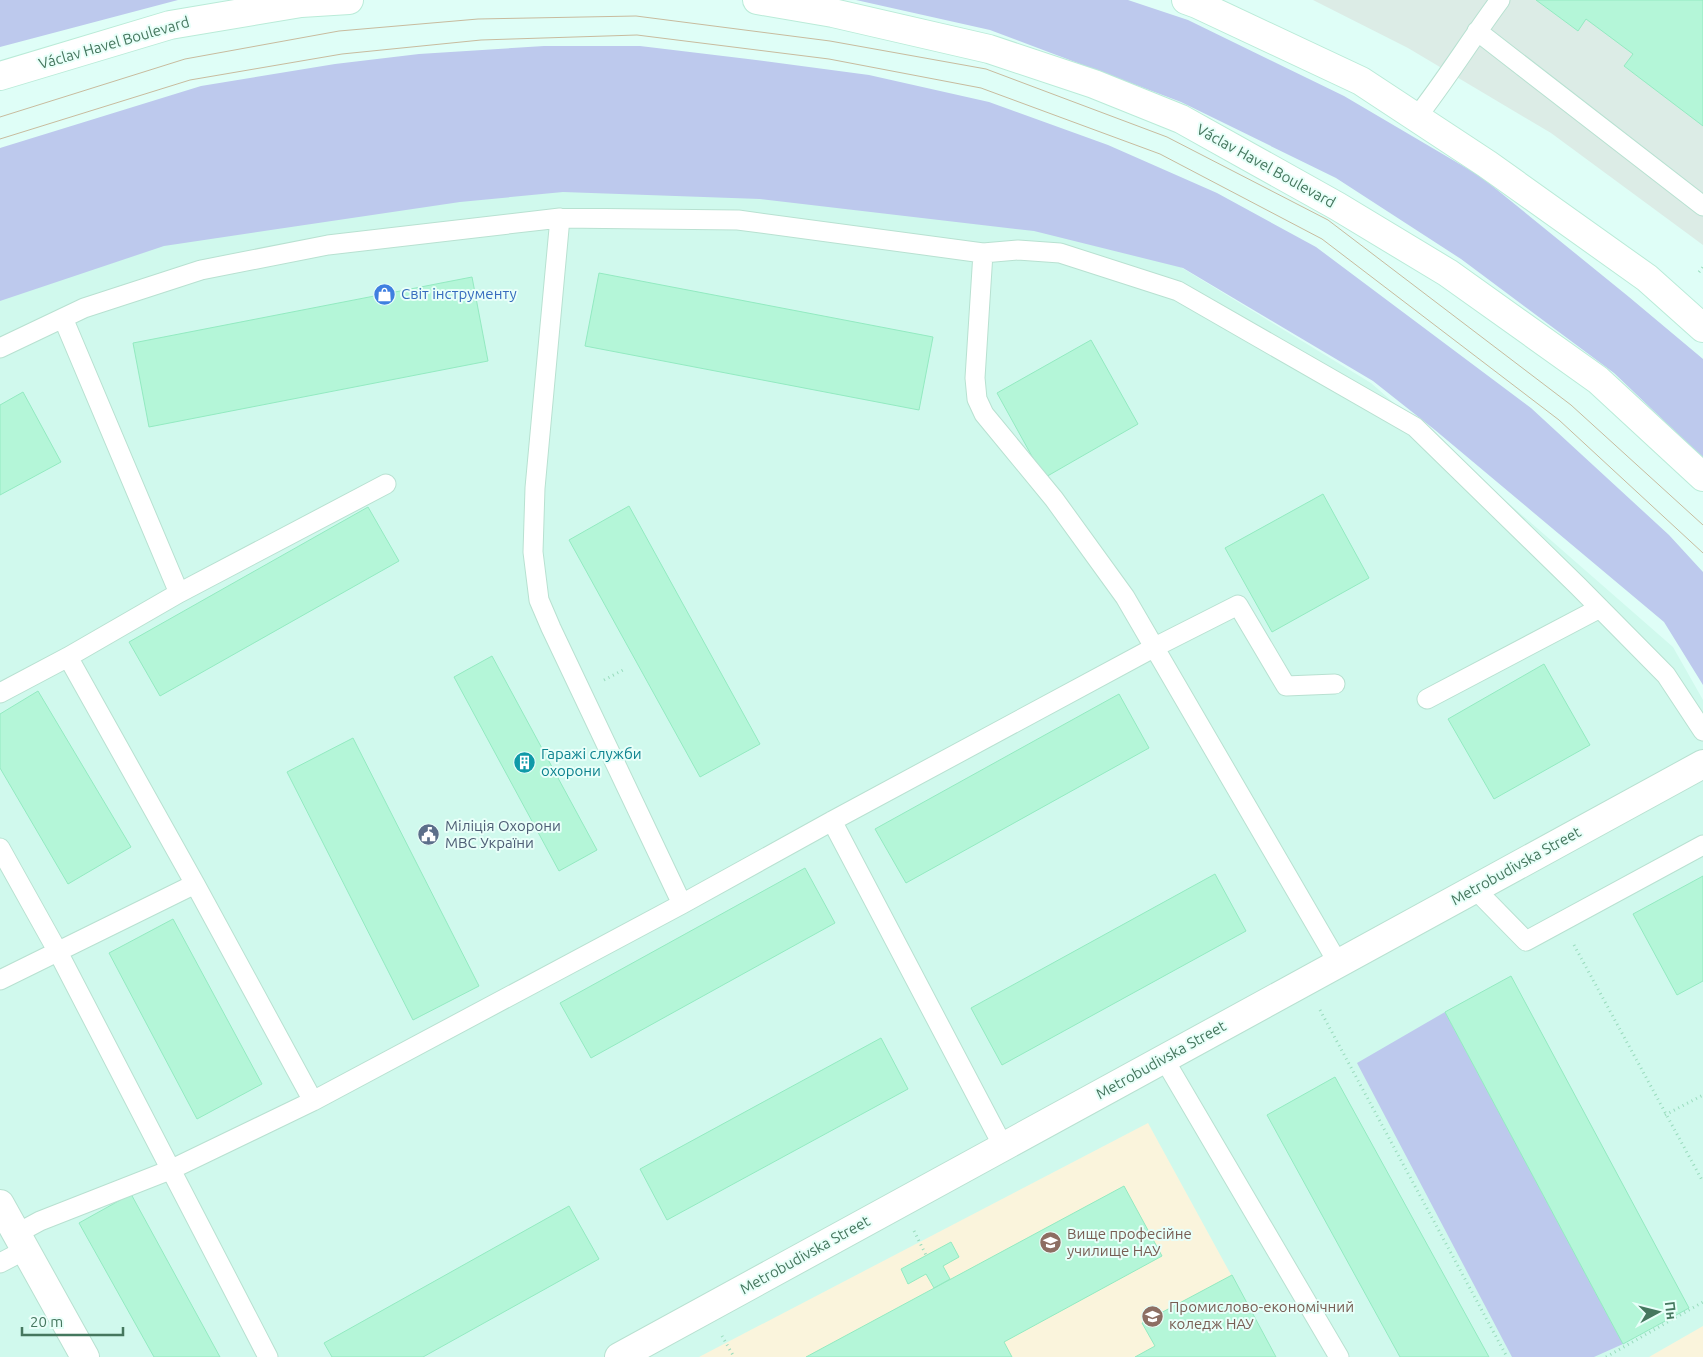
<svg xmlns="http://www.w3.org/2000/svg" width="1703" height="1357" font-family="Ubuntu,sans-serif">
<style>
.residential{fill:#d0f9ed}
.industrial{fill:#dcece6}
.education{fill:#faf4dc}
.green{fill:#bdc9ed}
.building{fill:#b4f6d8;stroke:#93eac1}
.lines{fill:none;stroke-linecap:round;stroke-linejoin:round}
.service-casing{stroke:#b8e1d1;stroke-width:21}
.minor-casing{stroke:#b8e1d1;stroke-width:30}
.secondary-casing{stroke:#baebd8;stroke-width:30}
.path{stroke:#98dbbc;stroke-width:3;stroke-dasharray:1 4;stroke-linecap:butt}
.service{stroke:#fff;stroke-width:19}
.minor{stroke:#fff;stroke-width:28}
.secondary{stroke:#fff;stroke-width:28}
.tram{stroke:#c8bb9e;stroke-width:1}
.labels{text-anchor:middle;stroke-width:4;stroke-linejoin:round;paint-order:stroke}
.street-label{font-size:15px;fill:#45775e;stroke:#e8fff9}
.shop-label{font-size:15px;fill:#366cbe;stroke:#e8fff9;text-anchor:start}
.culture-label{font-size:15px;fill:#0d838f;stroke:#e8fff9;text-anchor:start}
.service-label{font-size:15px;fill:#4e5e75;stroke:#e8fff9;text-anchor:start}
.education-label{font-size:15px;fill:#785e54;stroke:#e8fff9;text-anchor:start}
</style>
<rect width="100%" height="100%" fill="#dffef7"/>
<path class="residential" d="M726,174l317,49 131,40 197,120 302,264 30,53v59l-1096,598h-607v-1075l336,-86z
M1703,770v587h-1073z"/>
<path class="industrial" d="M1313,0h390v245l-152,-112 -143,-85z"/>
<path class="education" d="M1148,1123l128,234h-577z
M1703,1326v31h-54z"/>
<path class="green" d="M0,0h178l-178,47z
M856,0h272l60,20 156,76 136,80 149,121 74,62v99l-89,-85 -153,-114 -125,-81 -155,-76 -191,-72z
M544,46h96l108,13 121,16 120,27 119,43 109,48 99,54 215,161 138,127 34,37v113l-39,-63 -229,-192 -62,-49 -190,-113 -149,-37 -274,-32 -197,-7 -103,10 -296,44 -164,55v-153l201,-62 134,-22 84,-10z
M1445,1012l178,332 -29,13h-82l-155,-294z"/>
<path class="building" d="M1536,0h167v126l-79,-60 9,-12 -47,-35 -8,12z
M599,273l334,64 -14,73 -334,-64z
M472,277l16,84 -339,66 -16,-84z
M1091,340l47,84 -94,54 -47,-85z
M23,392l38,70 -61,33v-90z
M1323,494l46,84 -97,54 -47,-84z
M629,506l131,238 -60,33 -131,-237z
M368,507l31,54 -239,135 -31,-54z
M492,656l105,194 -38,21 -105,-194z
M1544,664l46,81 -96,54 -46,-80z
M38,691l93,156 -63,37 -68,-116v-54z
M1119,694l30,54 -243,135 -31,-54z
M353,738l126,248 -66,34 -126,-248z
M805,868l30,55 -244,135 -31,-55z
M1215,874l31,57 -244,134 -31,-57z
M1703,876v105l-26,14 -44,-81z
M173,919l89,165 -65,35 -88,-166z
M1511,976l178,332 -66,36 -178,-332z
M881,1038l27,51 -241,131 -27,-51z
M1335,1077l154,280h-89l-133,-242z
M1124,1186l38,70 -158,86 8,15h-206z
M131,1194l89,163h-66l-75,-134z
M569,1206l30,53 -176,98h-91l-8,-14z
M951,1242l8,15 -16,9 7,13 -16,9 -8,-14 -18,10 -7,-15z
M1232,1275l44,82h-141l20,-11 -13,-23z"/>
<g class="lines">
<defs>
<path id="service" d="M1477,31l226,175
M1416,118c30,-38 55,-79 84,-118
M560,218l-25,270 -2,64 6,48 12,28 131,276
M983,253l-8,125 2,21 7,15 70,85 71,98 213,366
M63,318l116,275
M0,348l84,-40 117,-38 127,-25 232,-27 178,2 245,33 35,-3 42,3 118,38 237,136 163,159 88,89 37,56
M0,693l68,-36 111,-64 207,-109
M1427,699l173,-91
M832,821l171,325
M0,848l58,104 210,405
M1475,889l51,52 177,-96
M0,980l195,-96
M1164,1059l175,298
M313,1101l369,-197 150,-83 323,-174 83,-42 48,81 49,-2
M16,1234l24,-13 130,-51 143,-69 -118,-217 -127,-227
M0,1263l25,-13"/>
<path id="minor" d="M0,1204l85,153
M619,1357l1084,-593"/>
<path id="secondary" d="M757,0l76,13 156,36 105,35 87,35 156,87 111,67 150,107 105,97
M1186,0l11,4 164,77 126,83 160,114 56,50
M0,76l170,-51 131,-22 48,-3"/>
</defs>
<use href="#service" class="service-casing"/>
<use href="#minor" class="minor-casing"/>
<use href="#secondary" class="secondary-casing"/>
<path class="path" d="M1699,272l4,-5
M604,680l21,-11
M1574,945l129,237
M1320,1010l187,347
M1665,1115l38,-20
M914,1231l12,24
M722,1336l12,21
M1606,1357l97,-55"/>
<use href="#service" class="service"/>
<use href="#minor" class="minor"/>
<use href="#secondary" class="secondary"/>
<path class="tram" d="M0,117l185,-58 154,-28 139,-12 158,-3 194,25 156,28 181,68 161,83 243,185 132,120
M0,139l190,-59 152,-26 139,-14 156,-5 192,24 152,29 179,66 162,85 237,181 144,133"/>
</g>
<defs>
<symbol id="shop-disc" viewBox="-11 -11 22 22"><circle r="9.5" fill="#3f7fe0" stroke="#e8fff9"/><path d="M-5-2.5h2.3a2.7 3.5 0 0 1 5.4 0H5L5.5 6h-11ZM-1.5-2.5h3a1.5 2.3 0 0 0-3 0Z" fill="#fff"/></symbol>
<symbol id="building-disc" viewBox="-11 -11 22 22"><circle r="9.5" fill="#0f9aa8" stroke="#e8fff9"/><path d="M-4-6H4V6H1V3H-1V6H-4ZM-2.5-4.3h1.7v1.8h-1.7ZM.8-4.3h1.7v1.8H.8ZM-2.5-1h1.7V.8h-1.7ZM.8-1h1.7V.8H.8Z" fill="#fff"/></symbol>
<symbol id="civic-disc" viewBox="-11 -11 22 22"><circle r="9.5" fill="#5c6f8a" stroke="#e8fff9"/><path d="M-.6-6.5H3V-4.5H.6V-3L4-1V1h2V6H-6V1h2V-1L-.6-3ZM-1.2 2.5V6h2.4V2.5Z" fill="#fff"/></symbol>
<symbol id="university-disc" viewBox="-11 -11 22 22"><circle r="9.5" fill="#8d6e63" stroke="#e8fff9"/><path d="M0-5L7-2L0 1L-7-2ZM-4 1L0 2.5L4 1V4Q0 6-4 4Z" fill="#fff"/></symbol>
</defs>
<g fill-rule="evenodd">
<use href="#shop-disc" x="372" y="282" width="25" height="25"/>
<use href="#building-disc" x="512" y="750" width="25" height="25"/>
<use href="#civic-disc" x="416" y="822" width="25" height="25"/>
<use href="#university-disc" x="1038" y="1230" width="25" height="25"/>
<use href="#university-disc" x="1140" y="1304" width="25" height="25"/>
</g>
<g class="labels">
<g class="street-label">
<text transform="translate(114 43) rotate(-16)" y="5">Václav Havel Boulevard</text>
<text transform="translate(1266 166) rotate(29)" y="5">Václav Havel Boulevard</text>
<text transform="translate(1516 866) rotate(-29)" y="5">Metrobudivska Street</text>
<text transform="translate(1161 1060) rotate(-29)" y="5">Metrobudivska Street</text>
<text transform="translate(805 1255) rotate(-29)" y="5">Metrobudivska Street</text>
</g>
<g class="shop-label">
<text x="401" y="299">Світ інструменту</text>
</g>
<g class="culture-label">
<text x="541" y="759">Гаражі служби<tspan x="541" dy="17">охорони</tspan></text>
</g>
<g class="service-label">
<text x="445" y="831">Міліція Охорони<tspan x="445" dy="17">МВС України</tspan></text>
</g>
<g class="education-label">
<text x="1067" y="1239">Вище професійне<tspan x="1067" dy="17">училище НАУ</tspan></text>
<text x="1169" y="1312">Промислово-економічний<tspan x="1169" dy="17">коледж НАУ</tspan></text>
</g>
</g>
<g transform="translate(1658 1312) rotate(83)" stroke="#e8fff9" stroke-width="4" paint-order="stroke">
<path d="M0-4L9 19L0 12L-9 19Z" fill="#45775e"/>
<text y="-8" font-size="14" font-weight="bold" text-anchor="middle" fill="#45775e">Пн</text>
</g>
<path d="M22 1327v8h101v-8" fill="none" stroke="#45775e" stroke-width="2.5"/>
<text x="30" y="1327" font-size="15" fill="#45775e" stroke="#e8fff9" stroke-width="4" paint-order="stroke">20 m</text>
</svg>
